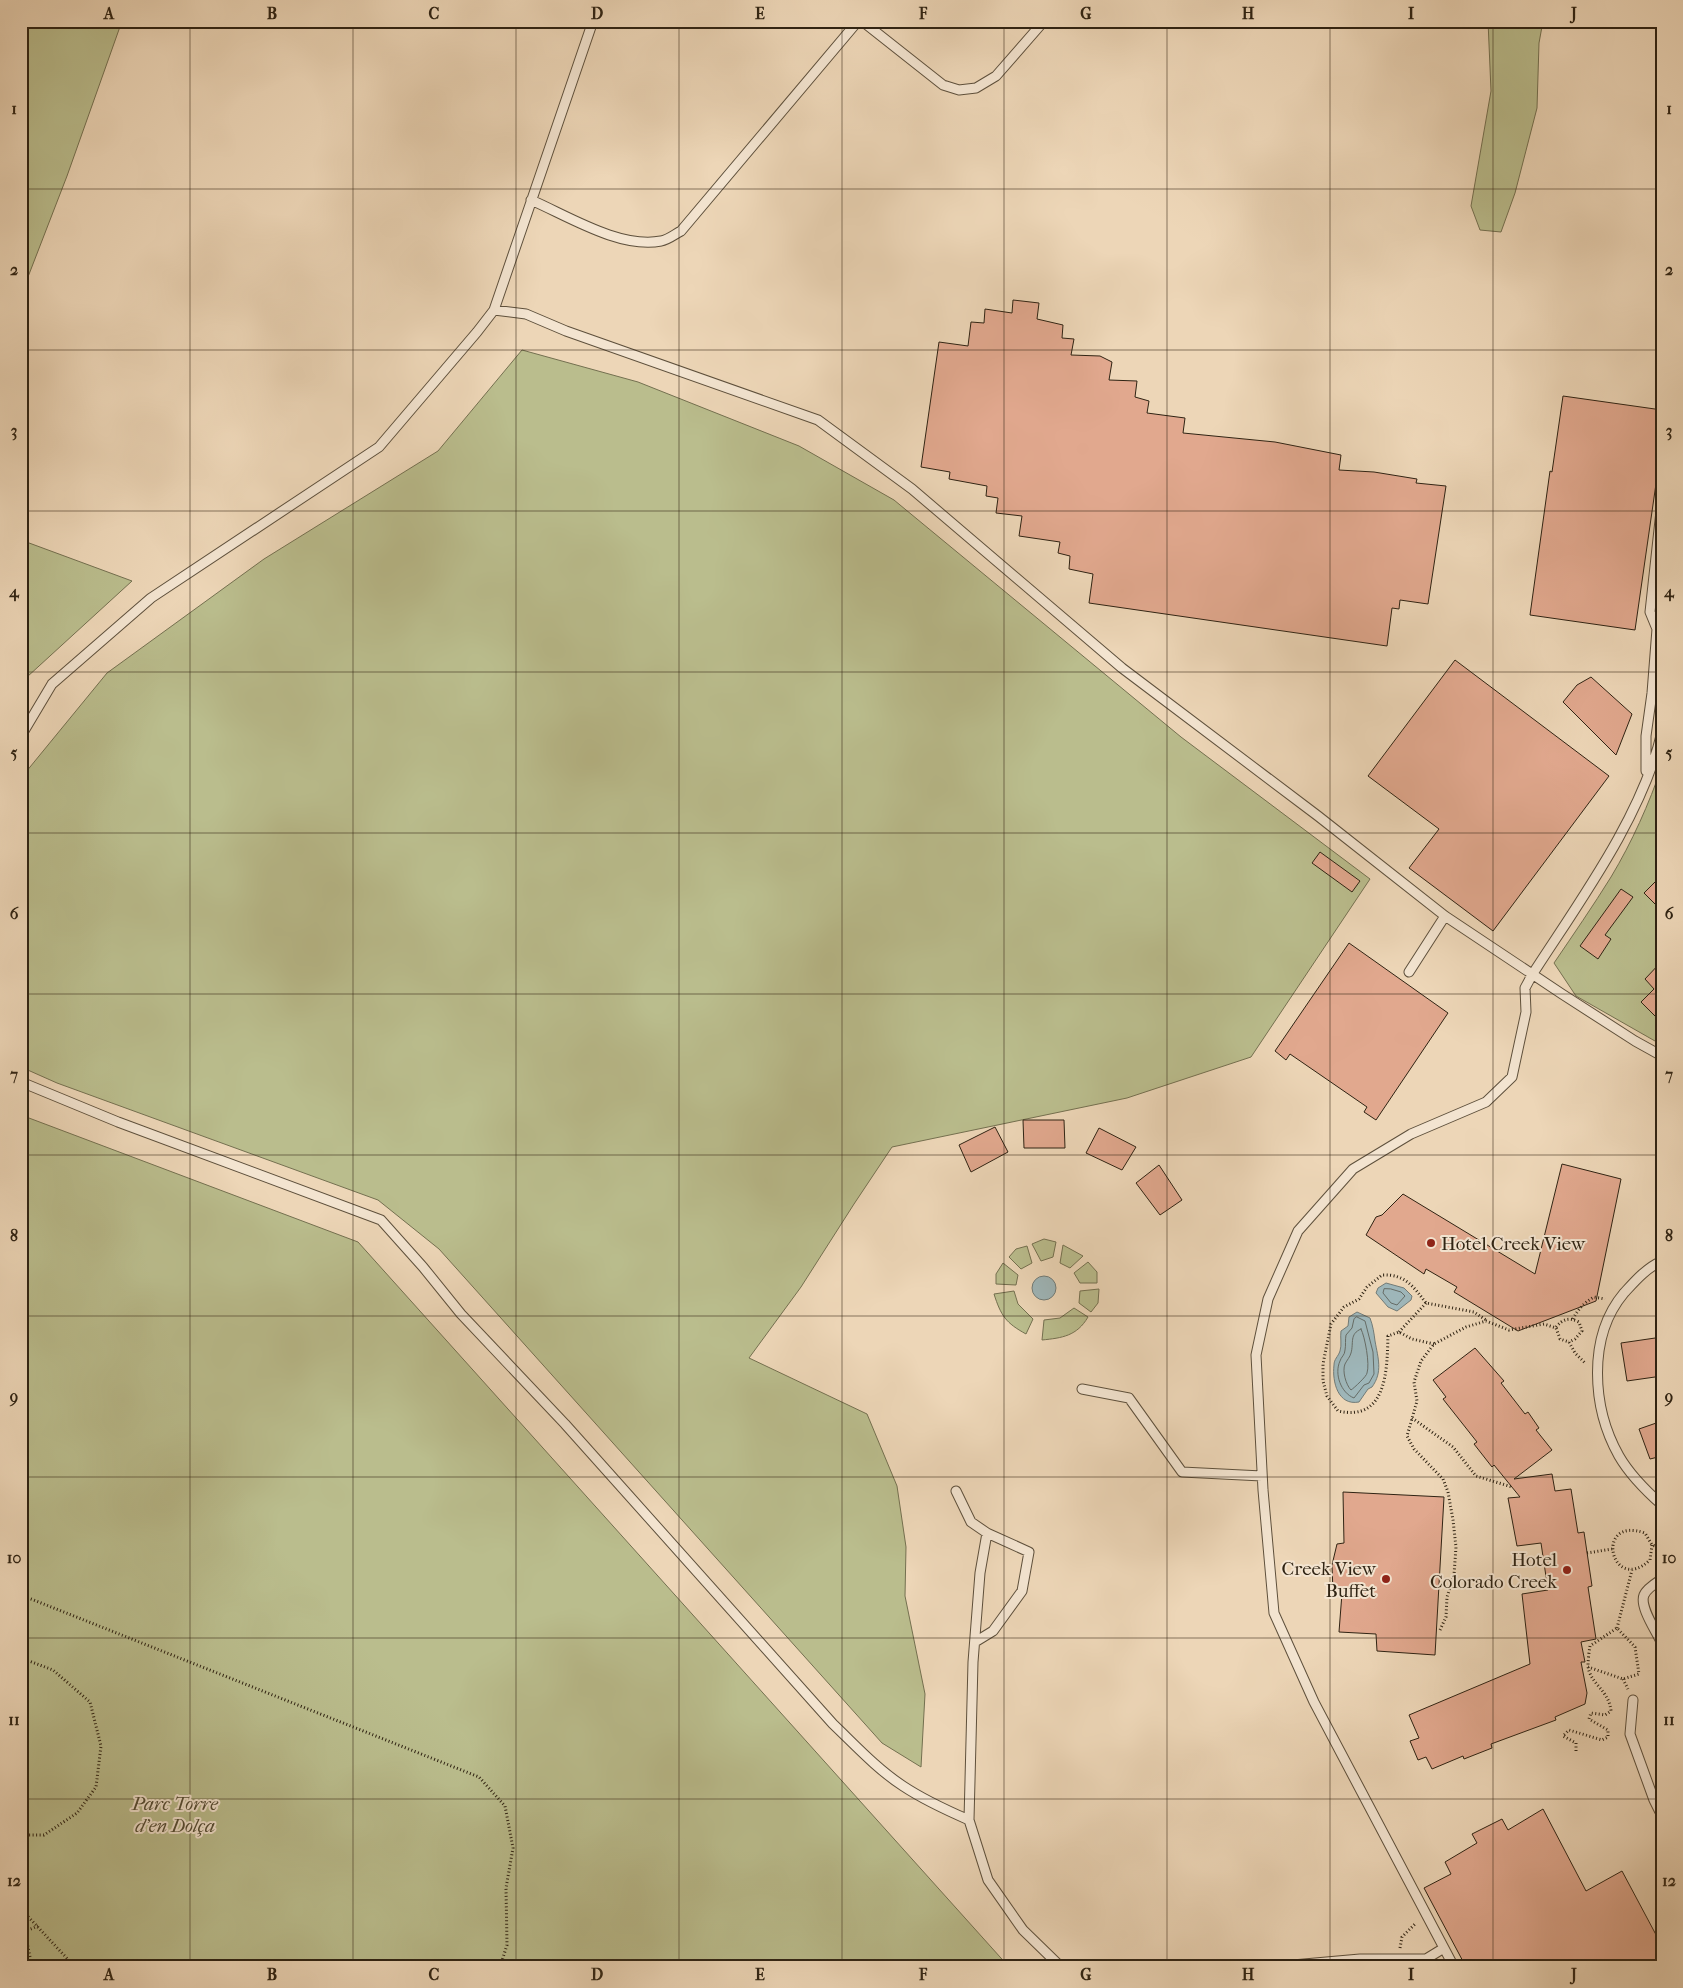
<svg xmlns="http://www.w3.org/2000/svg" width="1683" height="1988" font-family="'IM FELL French Canon',serif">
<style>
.green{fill:#babd8d;stroke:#747050}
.water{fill:#9eb6b9;stroke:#727b77}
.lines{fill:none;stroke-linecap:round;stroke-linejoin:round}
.shore{stroke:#666c66;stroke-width:1}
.building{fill:#e1a88e;stroke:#2f2313}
.lane-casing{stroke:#5e503c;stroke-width:11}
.path{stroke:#2f2313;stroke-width:3;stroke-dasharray:1 2.5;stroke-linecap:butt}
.lane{stroke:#f3e4d0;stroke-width:9}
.grid{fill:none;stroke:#2f2313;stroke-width:1;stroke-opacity:0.55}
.poi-dot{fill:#8f2418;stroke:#f3e4d0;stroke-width:2}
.labels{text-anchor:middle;stroke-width:4;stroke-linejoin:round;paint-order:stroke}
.poi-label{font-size:19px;fill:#2f2313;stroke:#f3e4d0;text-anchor:end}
.park-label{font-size:19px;font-style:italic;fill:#524a32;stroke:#f3e4d0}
.neatline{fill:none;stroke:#2f2313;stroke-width:2}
.grid-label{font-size:16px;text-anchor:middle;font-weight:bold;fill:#2f2313}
</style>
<rect width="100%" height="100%" fill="#edd6b7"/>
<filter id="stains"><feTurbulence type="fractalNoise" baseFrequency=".004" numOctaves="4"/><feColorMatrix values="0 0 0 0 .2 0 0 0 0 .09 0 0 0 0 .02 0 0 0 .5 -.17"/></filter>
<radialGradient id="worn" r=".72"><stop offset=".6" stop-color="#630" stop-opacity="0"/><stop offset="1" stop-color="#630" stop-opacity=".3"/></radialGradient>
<path class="green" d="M21,21h101l-55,155 -46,119z
M1488,21h55l-4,22 -2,65 -22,85 -14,39 -21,-2 -9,-24 20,-115z
M522,350l116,32 161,64 95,54 287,237 189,142 -119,178 -124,41 -235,49 -38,57 -53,83 -52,71 118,56 30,72 9,61 -1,49 20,98 -4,73 -39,-24 -443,-494 -61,-49 -321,-117 -36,-16v-289l86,-105 157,-114 174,-108z
M21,540l111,41 -105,96 -6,8z
M1662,766v279l-86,-49 -22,-33c19,-28 39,-57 57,-86 21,-35 38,-73 51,-111z
M21,1115l337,127 651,725h-988z
M1044,1239l12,3 -3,15 -12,4 -9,-17z
M1063,1245l20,11 -13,12 -10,-5z
M1027,1246l5,17 -11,6 -12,-12 7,-8z
M1088,1262l9,10v11h-17l-6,-10z
M1003,1263l15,12 -2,10 -20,-1v-10z
M1099,1289l-1,14 -7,9 -12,-9 1,-12z
M1014,1291l4,13 15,15 -7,15c-20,-11 -25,-18 -32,-40z
M1074,1308l14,9c-11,19 -26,21 -46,23l2,-20 16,-2z"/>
<path class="water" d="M1032 1288a12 12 0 1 1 24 0a12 12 0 1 1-24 0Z
M1386,1283l18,5 8,8 -1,4 -14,11 -9,-4 -12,-14 2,-5z
M1357,1312l13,6c3,8 4,15 5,23 3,17 8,31 -3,46l-4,2 -9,13c-21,4 -27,-20 -25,-37 0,-6 4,-8 6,-14 2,-6 0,-14 1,-20l7,-5 1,-9z"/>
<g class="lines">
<path class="shore" d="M1391,1289l10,3 4,4 -8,9 -6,-2 -8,-10 1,-4z
M1357,1317l8,4 8,31 1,22 -5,9 -5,2 -10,13c-13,-5 -20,-24 -14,-37 1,-4 5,-6 5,-11 1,-5 0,-10 1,-15l6,-7 2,-9z
M1361,1329c4,8 9,35 6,44 0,3 -13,15 -16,17 -5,-5 -9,-19 -6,-26 2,-4 5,-7 6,-11 3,-10 -2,-19 10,-24z"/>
</g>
<path class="building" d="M1013,300l26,3 -2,16 26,6 -1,13 12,1 -3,16 29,1 12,6 -3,18 28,1 -2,16 14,4 -2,12 38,5 -2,15 92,9 66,13 -2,15 35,2 43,7 -1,4 30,3 -18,118 -28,-4 -1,9 -7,-1 -5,38 -298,-43 4,-29 -24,-5 1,-13 -12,-3 2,-11 -41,-6 3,-20 -26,-3 2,-15 -12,-2 1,-10 -38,-7 1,-7 -29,-5 18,-125 29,4 3,-24 13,1 1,-14 27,4z
M1563,396l99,14v32l-27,188 -105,-15 20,-144 2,1z
M1455,660l154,116 -116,155 -84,-63 30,-39 -71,-53z
M1591,677l41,37 -16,41 -53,-53 14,-17z
M1320,852l40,29 -8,11 -40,-29z
M1662,875v36l-18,-18z
M1621,889l12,8 -28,38 6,4 -13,20 -18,-13z
M1349,943l99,70 -72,107 -12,-8 3,-5 -45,-31 -32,-22 -4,6 -11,-9z
M1662,961v62l-21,-21 13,-13 -9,-10z
M1023,1120h41l1,28h-41z
M995,1127l13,25 -37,20 -12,-27z
M1099,1128l37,19 -14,23 -36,-17z
M1562,1164l59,15 -25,122 -78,30 -64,-39 3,-5 -31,-18 -2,5 -58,-39 10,-18 6,-2 21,-21 132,80z
M1159,1165l23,35 -22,15 -24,-32z
M1662,1337v39l-35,5 -6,-38z
M1475,1348l29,33 -3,2 24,31 3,-2 11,16 -3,2 16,20 -38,29 38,-5 3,17 16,-2 7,44 6,-1 8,54 -4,1 8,52 -15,3 4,20h-4l6,31 -2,11 -30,13 1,3 -65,24 1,4 -28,11 -1,-3 -31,13 -6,-12 -8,3 -8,-19 9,-3 -10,-23 121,-51 -8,-70 26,-4 -7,-47 -24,3 -9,-48 12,-1 -26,-32 -2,2 -18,-23 3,-2 -34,-43 3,-2 -13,-17z
M1662,1421v35l-12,3 -11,-30z
M1343,1492l101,5 -9,158 -58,-4 -1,-17 -37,-2 3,-39h-9l-1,-28 5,-21 7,-1z
M1543,1809l43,82 36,-20 40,75v21h-196l-42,-79 27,-14 -6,-12 32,-19 -5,-9 30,-15 6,11z"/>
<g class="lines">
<defs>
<path id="lane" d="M862,21l81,64 16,5 17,-2 20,-12 48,-55
M531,200c37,16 89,49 130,41 7,-1 14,-7 20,-10l177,-210
M494,310l99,-289
M21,736l31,-52 99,-86 228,-151 98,-115 17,-22 32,4 40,17 252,89 94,69 210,179 196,148 127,100 117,78 73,47 27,15
M1646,771v-35l6,-43 5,-64 -7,-17 12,-110
M1409,972l36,-56
M21,1082l97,40 263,98 42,47 38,47 104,110 268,300c22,21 44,45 70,62 21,14 43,24 66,34
M1662,1261c-16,7 -27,20 -38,32 -37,44 -32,115 -5,163 11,19 26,34 43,49
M1082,1389l47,9 53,74 80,4
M956,1491l15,31 16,11 42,19 -7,39 -29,40 -18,11
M987,1533l-7,40 -7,89 -4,158 19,60 35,50 38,37
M1662,1579c-6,4 -15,9 -18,16 -5,12 13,37 18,49
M1633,1700l-3,34 24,66 8,16
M1269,1967l91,-8h66l18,-11
M1454,1967l-140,-265 -40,-89 -11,-123 -7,-135 12,-56 30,-68 55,-62 58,-35 75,-32 26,-25 14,-65 -1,-24 7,-13c47,-73 110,-158 130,-243"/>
</defs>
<use href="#lane" class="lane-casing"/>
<path class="path" d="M1573,1319c5,-10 11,-16 21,-22l11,2
M1556,1327c7,-8 13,-10 23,-5l3,9 -7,8 -6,3
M1399,1332l27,-29
M1434,1344l-22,-5 -13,-7 -11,4c-1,34 -1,86 -50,75l-11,-15 -4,-15v-17l8,-40 13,-17 15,-8 8,-12 15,-12c23,-1 31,11 44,28l48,9 12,8
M1412,1418l41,29 23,29 36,11
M1652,1545l-2,15c-39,36 -57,-45 -5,-27l7,12 10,3
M1587,1553l25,-4
M21,1595l458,182 26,29 8,42 -7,40 1,57 -7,22
M1617,1628l15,-58
M1440,1630l6,-13 1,-20 7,-22 2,-28 -3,-27 -5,-28 -5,-13 -29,-30 -7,-13 10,-35 -3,-19 7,-21 13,-17 32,-17 20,-6 23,9 35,-6 12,4 4,11 9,3 6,11 10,10
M21,1658l32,12 37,32 11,44 -5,41 -19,26 -33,22h-23
M1623,1679l5,10
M1576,1751v-8l-13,-7 6,-6 33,10 6,-3v-7l-19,-11 2,-6 14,2 6,-4c-2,-21 -21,-27 -23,-45 0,-6 1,-14 2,-20l27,-18 18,19 4,27 -16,5 -35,-12
M21,1909l54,58
M25,1932l7,35
M21,1933l17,-7
M1400,1948l2,-11 14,-14"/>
<use href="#lane" class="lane"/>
</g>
<path class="grid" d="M190,21v1946M353,21v1946M516,21v1946M679,21v1946M842,21v1946M1004,21v1946M1167,21v1946M1330,21v1946M1493,21v1946M21,189h1641M21,350h1641M21,511h1641M21,672h1641M21,833h1641M21,994h1641M21,1155h1641M21,1316h1641M21,1477h1641M21,1638h1641M21,1799h1641"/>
<g class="poi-dot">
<circle cx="1431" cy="1243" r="5"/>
<circle cx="1567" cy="1570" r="5"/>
<circle cx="1386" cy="1579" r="5"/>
</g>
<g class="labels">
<g class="poi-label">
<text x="1441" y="1250" text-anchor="start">Hotel Creek View</text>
<text x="1557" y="1566">Hotel<tspan x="1557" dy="22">Colorado Creek</tspan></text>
<text x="1376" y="1575">Creek View<tspan x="1376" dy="22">Buffet</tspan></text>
</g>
<g class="park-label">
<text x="175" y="1810">Parc Torre<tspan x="175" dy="22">d'en Dolça</tspan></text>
</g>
</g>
<rect width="1683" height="1988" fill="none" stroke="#edd6b7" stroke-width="55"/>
<rect x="28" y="28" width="1628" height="1932" class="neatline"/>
<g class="grid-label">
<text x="109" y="19">A</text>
<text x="272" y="19">B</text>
<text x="434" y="19">C</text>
<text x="597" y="19">D</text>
<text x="760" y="19">E</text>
<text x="923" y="19">F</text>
<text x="1086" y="19">G</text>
<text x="1248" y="19">H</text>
<text x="1411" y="19">I</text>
<text x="1574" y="19">J</text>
<text x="14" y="114">1</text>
<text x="1669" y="114">1</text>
<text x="14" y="275">2</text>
<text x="1669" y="275">2</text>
<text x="14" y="436">3</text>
<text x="1669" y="436">3</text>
<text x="14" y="597">4</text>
<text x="1669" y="597">4</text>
<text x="14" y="758">5</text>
<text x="1669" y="758">5</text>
<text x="14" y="919">6</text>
<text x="1669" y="919">6</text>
<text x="14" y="1080">7</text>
<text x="1669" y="1080">7</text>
<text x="14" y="1241">8</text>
<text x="1669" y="1241">8</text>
<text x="14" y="1402">9</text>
<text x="1669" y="1402">9</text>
<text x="14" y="1563">10</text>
<text x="1669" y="1563">10</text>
<text x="14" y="1725">11</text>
<text x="1669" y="1725">11</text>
<text x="14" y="1886">12</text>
<text x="1669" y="1886">12</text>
<text x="109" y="1980">A</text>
<text x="272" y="1980">B</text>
<text x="434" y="1980">C</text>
<text x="597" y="1980">D</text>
<text x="760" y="1980">E</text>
<text x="923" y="1980">F</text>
<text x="1086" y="1980">G</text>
<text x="1248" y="1980">H</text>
<text x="1411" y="1980">I</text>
<text x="1574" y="1980">J</text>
</g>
<rect width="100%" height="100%" filter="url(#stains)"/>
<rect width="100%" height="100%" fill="url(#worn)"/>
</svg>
